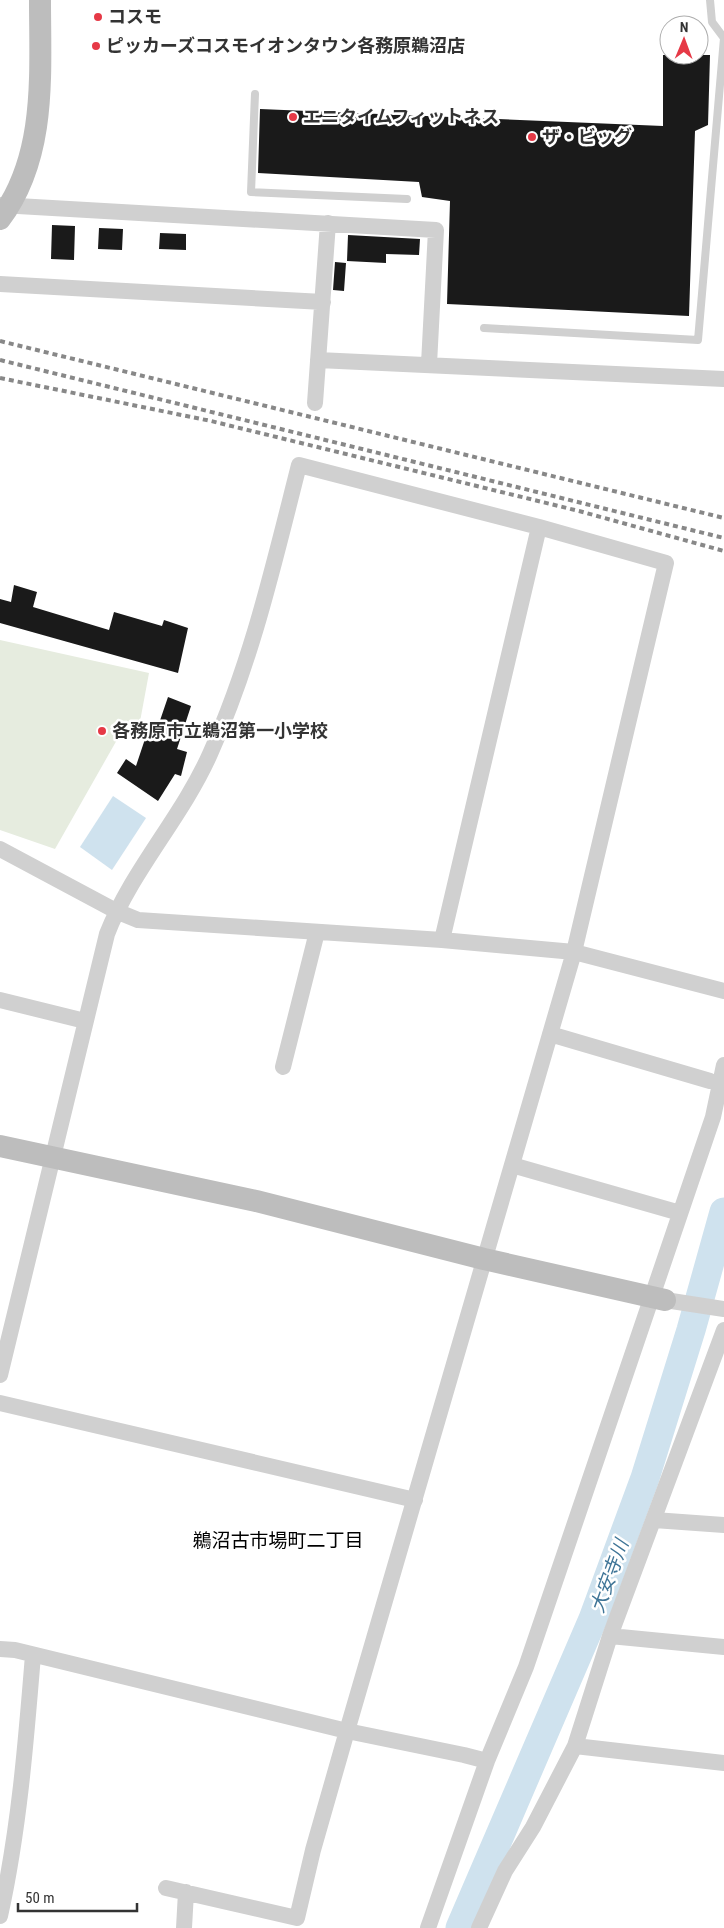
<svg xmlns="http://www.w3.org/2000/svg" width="724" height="1928" font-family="'Roboto Condensed','Noto Sans JP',sans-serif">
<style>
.green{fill:#e6ecdf}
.water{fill:#cfe2ee}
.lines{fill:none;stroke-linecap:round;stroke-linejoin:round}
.river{stroke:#cfe2ee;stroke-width:29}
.building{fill:#1a1a1a}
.lane{stroke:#d0d0d0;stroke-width:8}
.street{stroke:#d0d0d0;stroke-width:16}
.secondary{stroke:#bdbdbd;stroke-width:22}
.rail{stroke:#888;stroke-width:4;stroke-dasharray:5 4;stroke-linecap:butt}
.poi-dot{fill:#e63946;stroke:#fff;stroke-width:2}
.labels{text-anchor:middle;stroke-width:5;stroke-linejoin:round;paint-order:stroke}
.poi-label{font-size:18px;font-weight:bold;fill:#333;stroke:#fff;text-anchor:start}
.neighbourhood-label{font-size:19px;fill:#000;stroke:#fff}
.water-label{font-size:19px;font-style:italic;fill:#3f7597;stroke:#fff}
</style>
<rect width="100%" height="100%" fill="#fff"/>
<path class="green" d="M0,640l149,33 -10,54 -17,4 -67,118 -55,-19z"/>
<path class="water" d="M113,796l33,22 -34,52 -32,-23z"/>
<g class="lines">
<path class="river" d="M460,1928l133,-309 52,-141 46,-148 33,-118"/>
</g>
<path class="building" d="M663,55h47l-2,70 -13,6 -6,185 -242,-12 3,-103 -28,-4 -3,-15 -161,-9 2,-64 403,17z
M52,225l23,1 -1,34 -23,-1z
M99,228l24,1 -1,21 -24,-1z
M160,233l26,1v16l-27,-1z
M348,235l72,4 -1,16 -33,-1v9l-39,-2z
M335,262l11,1 -2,28 -11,-1z
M14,585l23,7 -4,15 76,23 5,-18 48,14 2,-6 24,8 -10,45 -178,-50v-24l11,3z
M168,697l23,9 -14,43 10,3 -6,24 -6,-2 -17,27 -41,-28 9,-14 10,7 9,-27 8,2z"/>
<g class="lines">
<path class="lane" d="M255,94l-4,98 156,7
M484,328l214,12 26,-302 -12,-16 -2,-22"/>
<path class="street" d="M0,205l436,25 -7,134
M0,284l323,18
M318,360l406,19
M315,403l13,-180
M0,849l116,62 22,9 304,20 132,12 150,39
M0,1000l85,21
M550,1034l160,47
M283,1067l34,-135
M512,1165l161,46
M665,1300l59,9
M0,1375l107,-441c25,-64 75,-117 103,-180 42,-93 64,-191 89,-289l240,62 -97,413
M0,1403l415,97
M654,1520l70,5
M610,1636l114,11
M0,1649l15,1 332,81 117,24 23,6
M575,1746l149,17
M166,1888l131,30 16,-68 34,-119 227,-779 92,-389 -127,-36
M0,1916c19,-86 26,-174 33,-261
M184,1928l2,-36
M428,1928l59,-167 39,-94 187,-550 11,-52
M479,1928l26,-57 28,-44 42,-81 35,-110 114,-306"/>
<path class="secondary" d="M0,219c47,-63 40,-144 40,-219
M0,1146l256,55 228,58 181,41"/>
<path class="rail" d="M0,341l724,177
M0,360l724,178
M0,378l211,43 368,90 145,40"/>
</g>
<g class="poi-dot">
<circle cx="98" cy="17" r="5"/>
<circle cx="96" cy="46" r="5"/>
<circle cx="293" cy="117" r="5"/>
<circle cx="532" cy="137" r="5"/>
<circle cx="102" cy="731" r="5"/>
</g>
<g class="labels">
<g class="poi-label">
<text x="108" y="23">コスモ</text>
<text x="106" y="52">ピッカーズコスモイオンタウン各務原鵜沼店</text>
<text x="303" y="123">エニタイムフィットネス</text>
<text x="542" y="143">ザ・ビッグ</text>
<text x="112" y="737">各務原市立鵜沼第一小学校</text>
</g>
<g class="neighbourhood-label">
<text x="278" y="1547">鵜沼古市場町二丁目</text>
</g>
<g class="water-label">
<text transform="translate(609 1576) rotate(-70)" y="7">大安寺川</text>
</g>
</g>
<g transform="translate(684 40) rotate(1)"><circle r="24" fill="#ffffff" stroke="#adadad"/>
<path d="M0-4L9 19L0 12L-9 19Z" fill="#e63946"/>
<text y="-8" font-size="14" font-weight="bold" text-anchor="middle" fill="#333333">N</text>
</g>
<path d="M18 1903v8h119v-8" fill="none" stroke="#333333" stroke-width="2.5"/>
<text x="25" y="1903" font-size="15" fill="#333333" stroke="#ffffff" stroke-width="4" paint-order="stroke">50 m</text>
</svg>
